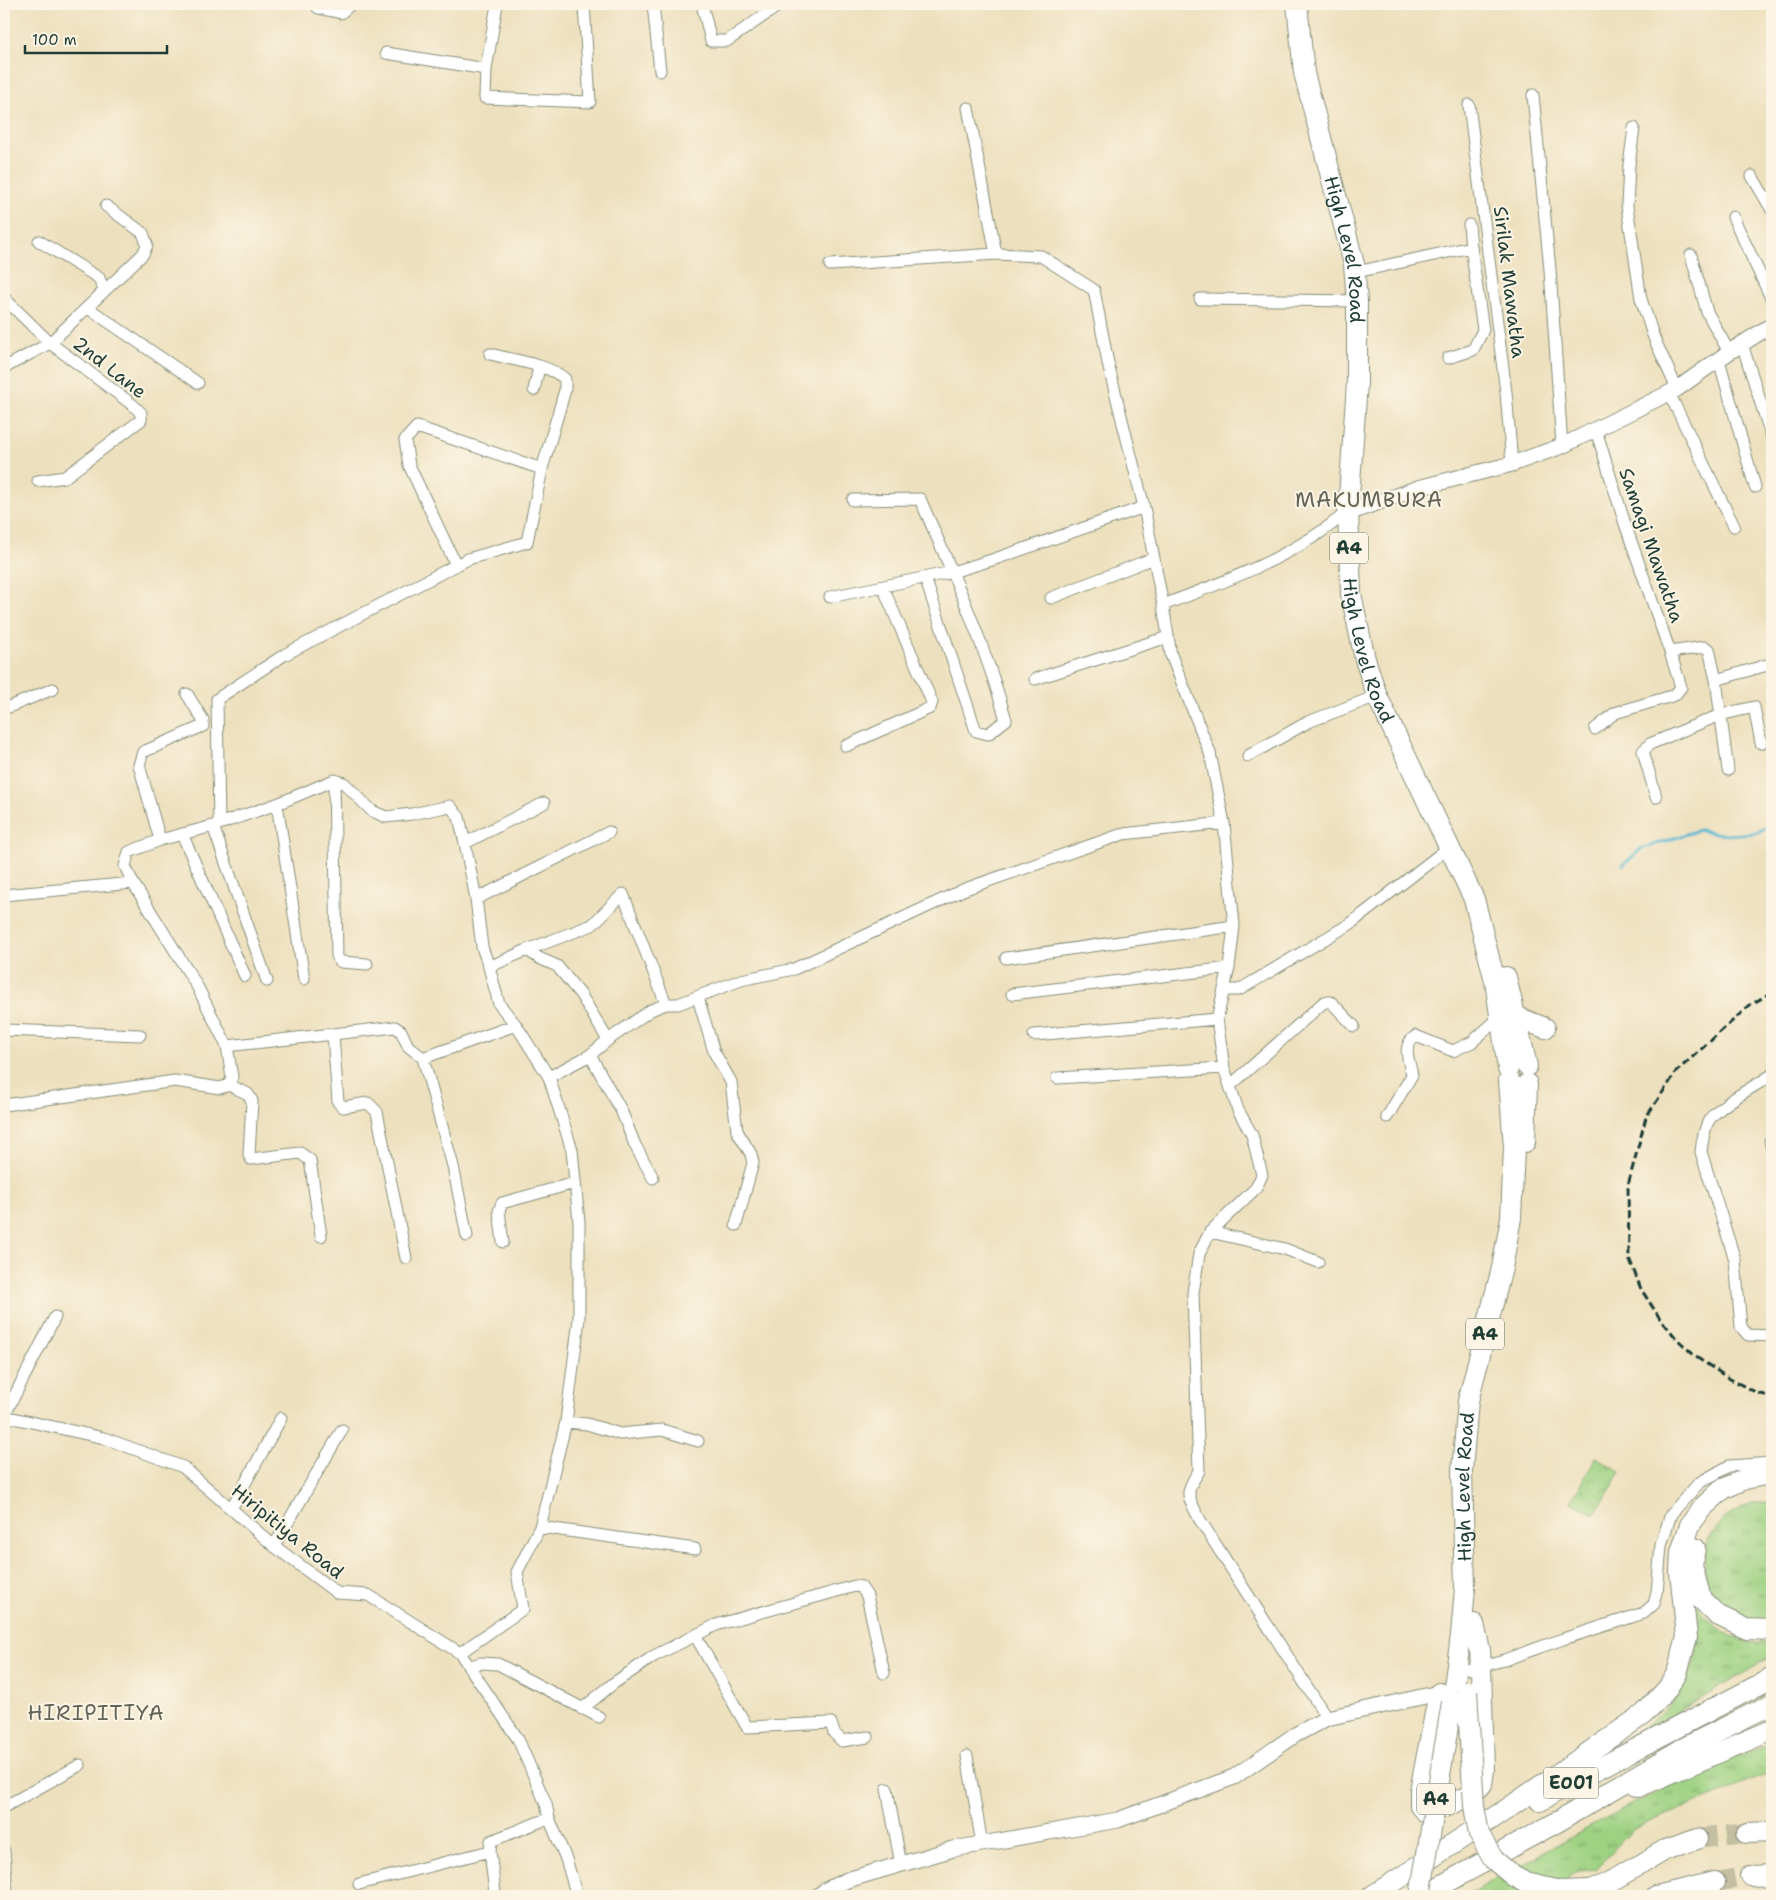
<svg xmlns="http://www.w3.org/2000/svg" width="1776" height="1900" font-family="'Shantell Sans',sans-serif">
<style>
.grass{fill:url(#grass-tufts);stroke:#5e885b}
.park{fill:url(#park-crowns);stroke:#5e885b}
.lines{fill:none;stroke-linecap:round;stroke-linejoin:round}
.stream{stroke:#52b5d1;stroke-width:3}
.highway-tunnel{stroke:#c4bfa2;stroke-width:20;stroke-dasharray:20 10;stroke-linecap:butt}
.street-casing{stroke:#868e79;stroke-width:13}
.secondary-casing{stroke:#868e79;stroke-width:17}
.highway-casing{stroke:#868e79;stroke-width:22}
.street{stroke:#fff;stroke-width:11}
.secondary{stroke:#fff;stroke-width:15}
.highway{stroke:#fff;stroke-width:20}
.rail{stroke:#1f3d34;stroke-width:3;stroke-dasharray:8 4;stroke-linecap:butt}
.highway-bridge-casing{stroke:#868e79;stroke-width:22;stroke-linecap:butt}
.highway-bridge{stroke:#fff;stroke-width:20}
.labels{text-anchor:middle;stroke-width:4;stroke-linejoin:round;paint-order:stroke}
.shield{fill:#fcf5e5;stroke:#617469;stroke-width:1}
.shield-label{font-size:18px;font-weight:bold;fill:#1f3d34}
.street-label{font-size:19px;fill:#1f3d34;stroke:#fcf5e5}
.quarter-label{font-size:21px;letter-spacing:1px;fill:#636458;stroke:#fcf5e5}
</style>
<defs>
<pattern id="grass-tufts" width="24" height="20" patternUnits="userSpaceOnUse" patternTransform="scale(1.25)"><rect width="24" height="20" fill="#9ed282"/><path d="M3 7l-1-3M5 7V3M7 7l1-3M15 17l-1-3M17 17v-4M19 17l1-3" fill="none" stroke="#80ac6b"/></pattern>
<pattern id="park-crowns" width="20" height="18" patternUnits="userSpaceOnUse" patternTransform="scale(1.25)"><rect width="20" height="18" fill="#9ed282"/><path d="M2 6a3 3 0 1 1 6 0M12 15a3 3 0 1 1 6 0" fill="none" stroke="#80ac6b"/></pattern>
</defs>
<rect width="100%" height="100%" fill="#fcf5e5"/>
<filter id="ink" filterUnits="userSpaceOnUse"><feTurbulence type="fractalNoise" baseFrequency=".02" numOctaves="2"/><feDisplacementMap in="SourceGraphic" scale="10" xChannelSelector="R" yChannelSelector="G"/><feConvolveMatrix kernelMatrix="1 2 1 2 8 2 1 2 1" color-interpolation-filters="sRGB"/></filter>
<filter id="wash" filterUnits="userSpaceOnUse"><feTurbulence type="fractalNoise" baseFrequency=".0096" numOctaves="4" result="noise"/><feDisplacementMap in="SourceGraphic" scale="20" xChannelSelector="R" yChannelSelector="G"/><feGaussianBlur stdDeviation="1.12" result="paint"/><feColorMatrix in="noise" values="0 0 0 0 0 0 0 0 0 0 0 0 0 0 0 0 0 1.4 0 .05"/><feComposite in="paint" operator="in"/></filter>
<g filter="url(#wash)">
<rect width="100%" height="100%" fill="#ede0be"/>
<path class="grass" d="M1755,1503h17v118c-15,1 -31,3 -44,-7 -25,-20 -33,-67 -9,-90 10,-11 23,-16 36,-21z
M1688,1585l13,26 25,22 24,10 22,-3v17l-177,104c41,-26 88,-54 100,-104 6,-22 -3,-51 -7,-72z
M1772,1743v29l-139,57 -37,40c-26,2 -30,10 -48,27h-83c101,-54 198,-116 307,-153z"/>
<path class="park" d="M1596,1457l25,15 -26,42 -24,-12z"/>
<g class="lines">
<path class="stream" d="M1623,865l18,-16 58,-19 27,5 28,-2 18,-7"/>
</g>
</g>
<g filter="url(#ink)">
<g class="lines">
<path class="highway-tunnel" d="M1697,1839l50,-6
M1715,1882l35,-6"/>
<defs>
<path id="street" d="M653,4l7,67
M702,4l9,37h16l54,-37
M318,8l23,5 10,-9
M386,53l100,16 11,-65
M486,69l-1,29 105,4 -6,-98
M1533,95l17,175 12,176
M1469,105l37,287 6,72
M968,108l28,146
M1634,128l-5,37 -2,41 14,93 13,39 23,51
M1752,176l20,34
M1733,217l39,83
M1469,225l2,22
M39,241l60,37 5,12
M1691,255l16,57 22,40
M830,265l166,-11 45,2 53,34 15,78 35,139
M1361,271l110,-24 12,83 -10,20 -25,8
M4,298l46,45 83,62 8,8v7l-76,57 -27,4
M1200,299l157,2
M88,308l110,75
M1742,344l30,94
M1719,360l36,127
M4,368l46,-25 93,-89 4,-9 -4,-12 -37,-27
M534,390l5,-23
M1669,393l65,133
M853,500l67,-1c32,72 65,145 86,221l-18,14 -12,-3 -51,-153
M456,565l-47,-100 -4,-25 12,-13 125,42
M830,597l122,-25 40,-12 152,-53 19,98
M1051,598l103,-40
M1670,652l34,-5 5,2 7,31 12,90
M1035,679l133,-42
M1716,680l51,-15
M4,709l49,-20
M1595,729l20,-16 60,-18 6,-8 -11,-35 -45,-128 -29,-94
M846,746l84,-38 2,-6 -49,-115
M1248,756l60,-34 69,-26
M334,780l3,178 4,4 26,2
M1656,797l-13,-46 7,-7 70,-29 34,-8 7,36
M277,804l27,175
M219,824l-2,-125 67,-44 184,-96 59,-17 15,-73 23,-79v-11c-17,-15 -53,-19 -75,-25
M213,826l54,155
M182,834l63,142
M160,840l-21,-75 4,-13 60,-26v-6l-16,-26
M465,843l79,-40
M4,895l129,-12
M476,899l133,-67
M527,950l12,8 18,8 24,29 27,45
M1006,958l228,-32
M1224,990h15l111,-66 102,-79
M1012,994l217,-26
M698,998l16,54 17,30 6,49 14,23 2,9 -17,62
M4,1030l136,5
M333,1035l5,67 5,5 25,-4 9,9 29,146
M1034,1035l183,-16
M227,1046l168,-19 6,4 7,15 15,12
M590,1055l31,55 14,35 18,33
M1772,1075c-15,10 -57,32 -64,47 -4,9 -6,20 -7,30l34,108 6,67 7,8 24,1
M549,1077l41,-22 18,-15 43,-30 15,-6h12l63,-24 53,-11 171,-80 158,-55 101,-11
M1057,1078l167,-10
M229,1085l19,9 4,7 -3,54 2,4 49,-6 10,7 11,76
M1231,1085l93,-83h7l23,24
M4,1105l171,-24 45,7 9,-3 3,-8 -5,-31 -30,-60 -64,-103 -8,-17 4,-14 31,-12 53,-14 64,-22 57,-24 10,3 28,28 14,6 26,-3 38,-8 9,11 6,26 11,56 6,48 7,20
M1387,1117l25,-42c-3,-16 -11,-29 4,-39l37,15 19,-9 29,-26
M1770,1141l2,7
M1210,1232l75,17 33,13
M467,1236l-14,-70 -30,-108 93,-33
M503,1242l-4,-31 3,-8 73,-20
M4,1416l100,22 79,29 91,79 63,47 31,2 92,58 58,86 28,65 3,14 17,41 11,37
M4,1416l51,-99
M566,1422l21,2 33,10 42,-4 36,11
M231,1509l50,-91
M540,1527l155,22
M274,1546l68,-116
M695,1635l52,92 84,-4 3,10 8,8 26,-4
M460,1653l63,-44 -6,-37 23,-45 26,-105 13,-103v-97l-7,-72 -23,-73 -33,-52 -17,-21 -10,-37 38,-17 65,-25 31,-31 43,110
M469,1667l11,-4 18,1 101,53
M1470,1669l34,-9 59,-21 81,-26 10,-9 3,-11 4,-48 10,-31 28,-31 30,-17 43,-3
M582,1709l32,-26 40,-27 62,-31 139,-39 6,1 6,9 17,77
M1327,1718l-127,-198c-12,-24 -17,-25 -1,-49l-6,-178 6,-39 11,-22 46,-44 6,-13 -10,-40 -14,-25 -14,-42 -7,-49 12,-51 5,-42 -10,-103 -14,-70 -39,-98 -8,-50c62,-23 135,-50 185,-94
M967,1756l15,88
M887,1789l14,76
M4,1807l76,-42
M4,1851l3,45
M359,1884l131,-33
M493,1896l2,-3 -5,-42 1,-10 58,-23"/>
<path id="secondary" d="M1348,511h6l64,-23 94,-24 50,-18 115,-57 52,-37 43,-27
M818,1896l10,-7 19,-9 106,-31 165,-29 116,-43 61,-42 32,-17 121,-27"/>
<g id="highway">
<path id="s1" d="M1297,4l7,69 50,191 3,37v82l-9,128 3,83 14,65 12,37 97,203 21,82 13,88"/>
<path d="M1506,977l21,89"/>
<path d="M1517,1017l28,11"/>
<path d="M1525,1142l2,-58"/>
<path d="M1695,1548l-3,18 9,33 16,16 30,14 25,1"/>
<path d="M1439,1693l-19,98v15l5,6c12,0 50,-17 57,-28l2,-14 -3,-104 -1,-16 -6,-26"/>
<path id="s2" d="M1452,1702l9,-67 4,-47 -3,-117 6,-70 34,-133 9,-50 3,-70 -5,-68"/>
<path d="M1638,1787l134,-57"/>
<path d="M1540,1801l40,-23 192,-100"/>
<path d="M1747,1833l25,-1"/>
<path d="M1750,1876l22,-1"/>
<path d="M1590,1890l17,-6 58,-34 32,-11"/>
<path d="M1372,1896l135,-87 137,-95 24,-26 9,-15 10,-36 -7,-65 1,-20 9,-27 12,-17 21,-19 22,-10 20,-4h7"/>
<path d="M1422,1896l137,-75 121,-71 92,-46"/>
<path d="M1656,1896l59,-14"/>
</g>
</defs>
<use href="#street" class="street-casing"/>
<use href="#secondary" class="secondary-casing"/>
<use href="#highway" class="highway-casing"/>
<use href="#street" class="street"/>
<use href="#secondary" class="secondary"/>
<use href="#highway" class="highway"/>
<path class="rail" d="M1772,992l-22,13 -73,66 -31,46 -18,68 1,73 12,31 18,28 17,21 20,19 34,22 27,14 15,4"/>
<defs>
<path id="highway-bridge" d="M1467,1691l7,115 5,28 14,25 20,17 13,7 35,8 29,-1
M1420,1896l32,-194"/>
</defs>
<use href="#highway-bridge" class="highway-bridge-casing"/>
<use href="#highway-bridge" class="highway-bridge"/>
</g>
</g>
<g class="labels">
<g class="shield">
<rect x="1330" y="532.5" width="38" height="31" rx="4"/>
<rect x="1466" y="1318.5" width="38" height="31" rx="4"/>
<rect x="1543.5" y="1767.5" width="55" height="31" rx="4"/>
<rect x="1417" y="1783.5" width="38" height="31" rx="4"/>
</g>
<g class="shield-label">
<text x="1349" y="554">A4</text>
<text x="1485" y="1340">A4</text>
<text x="1571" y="1789">E001</text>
<text x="1436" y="1805">A4</text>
</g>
<g class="street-label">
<text dy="7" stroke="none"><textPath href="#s1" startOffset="251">High Level Road</textPath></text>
<text transform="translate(1510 282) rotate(83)" y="7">Sirilak Mawatha</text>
<text transform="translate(110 367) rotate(38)" y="7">2nd Lane</text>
<text transform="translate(1652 545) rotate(71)" y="7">Samagi Mawatha</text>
<text dy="7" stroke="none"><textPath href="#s1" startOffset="656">High Level Road</textPath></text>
<text dy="7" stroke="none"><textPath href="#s2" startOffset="216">High Level Road</textPath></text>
<text transform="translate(288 1531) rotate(39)" y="7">Hiripitiya Road</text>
</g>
<g class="quarter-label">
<text x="1369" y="507">MAKUMBURA</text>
<text x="96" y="1720">HIRIPITIYA</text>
</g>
</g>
<rect width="1776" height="1900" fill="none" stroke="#fcf5e5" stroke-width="20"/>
<path d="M25 45v8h142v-8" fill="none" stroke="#1f3d34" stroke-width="2.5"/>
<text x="32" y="45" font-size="15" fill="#1f3d34" stroke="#fcf5e5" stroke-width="4" paint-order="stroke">100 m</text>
</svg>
